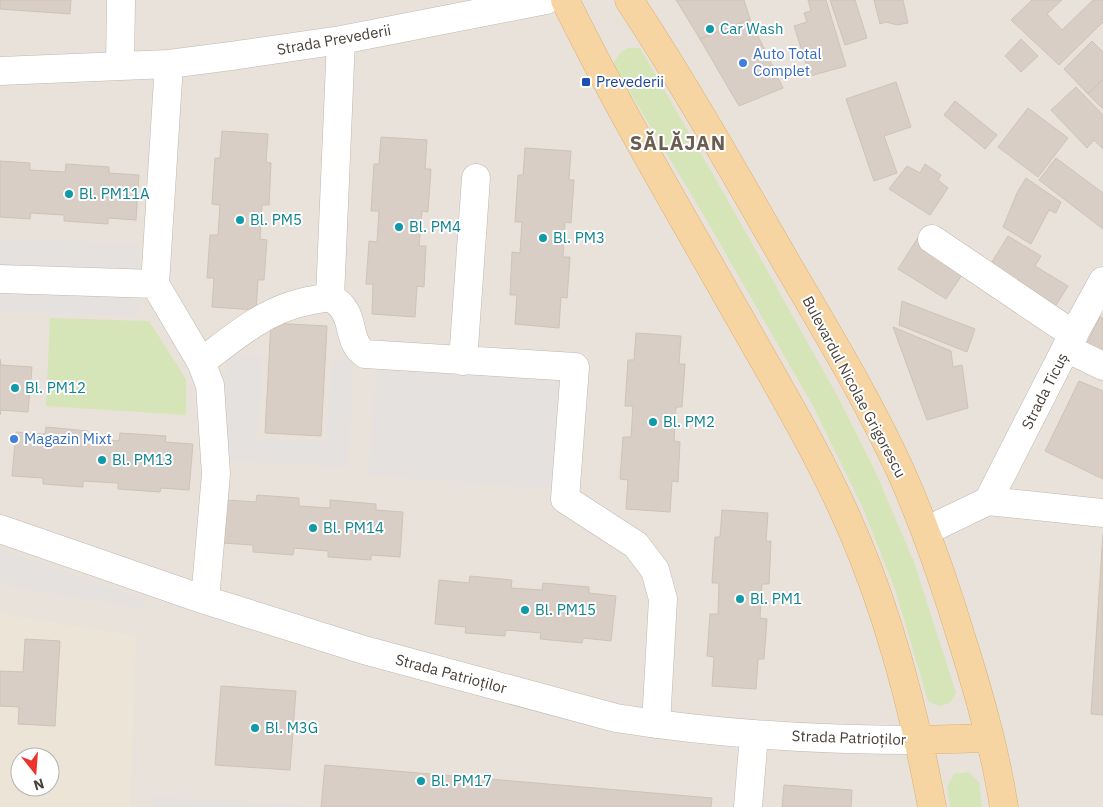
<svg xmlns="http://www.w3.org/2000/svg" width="1103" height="807" font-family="'IBM Plex Sans',sans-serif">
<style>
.residential{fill:#e8e2da;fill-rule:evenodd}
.education{fill:#ece4d7;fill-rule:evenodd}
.green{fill:#d6e5b8}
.parking{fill:#e4e1df}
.building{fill:#d8cec5;stroke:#d0c2b5}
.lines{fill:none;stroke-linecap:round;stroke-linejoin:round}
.minor-casing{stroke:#c0b7af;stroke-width:29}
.major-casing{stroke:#dcb073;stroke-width:29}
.minor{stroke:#fff;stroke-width:28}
.major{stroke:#f7d5a2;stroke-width:28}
.culture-dot{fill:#0f9aa8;stroke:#fff;stroke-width:2}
.shop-dot{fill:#3f7fe0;stroke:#fff;stroke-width:2}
.transit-dot{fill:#1a4fb4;stroke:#fff;stroke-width:2}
.labels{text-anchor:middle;stroke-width:4;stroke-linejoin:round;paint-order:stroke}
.culture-label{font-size:15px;fill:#0d838f;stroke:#fff;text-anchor:start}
.street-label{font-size:15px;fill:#48413a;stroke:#fff}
.shop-label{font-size:15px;fill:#366cbe;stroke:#fff;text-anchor:start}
.transit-label{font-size:15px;fill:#164399;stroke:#fff;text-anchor:start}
.district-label{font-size:20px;font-weight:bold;letter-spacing:1px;fill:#6a5e52;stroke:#fff}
</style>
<rect width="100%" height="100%" fill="#f5f1ec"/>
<path class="residential" d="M0,0h1103v807h-1103zM20,757h30v30h-30z"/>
<path class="education" d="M0,614l136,22 -6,171h-130zM20,757h30v30h-30z"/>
<path class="green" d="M628,48h12l86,149 112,200 38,76 38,89 42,131 -6,10 -11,3 -11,-5 -33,-112 -33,-83 -49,-100 -110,-192 -90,-150 7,-11z
M50,318l99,3 37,58v36l-140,-9z
M969,772l10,11 3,24h-32l-3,-20 7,-13z"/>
<path class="parking" d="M0,239l139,5 -2,29 -137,-5z
M0,286l138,5v25l-138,-5z
M227,354l35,2 -5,82 69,4 6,-84 22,1 -6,108 -127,-7z
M377,364l190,14 -8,111 -191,-14z
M0,549l145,50 -2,10 -143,-25z
M153,797l150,8v2h-151z"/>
<path class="building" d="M0,0h71l-1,14 -70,-5z
M676,0h68l6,19 -50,20z
M808,0h18l20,66 -36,10 -16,-50 13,-4 -3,-9 7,-2z
M830,0h25l12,38 -22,7z
M874,0h29l5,23 -11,2 -11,-3 -6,2z
M1032,0h30l-15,14 15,16 31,-30h10v22l-44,43 -48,-45z
M750,19l33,69 -44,18 -39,-67z
M1021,39l17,17 -17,16 -16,-16z
M1092,41l11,11v27l-15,15 -24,-25z
M1103,79v30l-15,-15z
M896,82l15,45 -27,9 13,37 -23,8 -28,-82z
M1076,87l27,28v34l-9,-9 -7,8 -36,-38z
M955,101l42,34 -12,14 -41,-34z
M1028,108l40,30 -30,39 -40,-30z
M222,131l46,3 -2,28 5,1 -2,42h-7l-2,34 7,1 -3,40h-6l-2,30 -44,-3 2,-29h-7l3,-43h8l2,-30 -8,-1 3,-46h5z
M381,137l46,3 -2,29h6l-3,43 -6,-1 -3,35h7l-2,41 -7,-1 -2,31 -43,-3 1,-30h-7l3,-43 8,1 2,-31h-8l3,-47h5z
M525,148l46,3 -2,29h5l-3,43 -6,-1 -2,35h7l-3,41 -6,-1 -2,31 -44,-4 2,-29h-7l2,-43 8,1 2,-31h-7l3,-47h5z
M1056,158l47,35v36l-64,-49z
M0,161l30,2v7l35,2 1,-8 43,3v6l30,2 -3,45 -28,-2v6l-44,-3v-6l-33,-2 -1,6 -30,-2z
M925,164l16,11 -3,5 10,8 -18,27 -41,-26 18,-23 13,7z
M1026,178l35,24 -5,11 -7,-3 -18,34 -28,-17 14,-34z
M919,236l48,31 -21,32 -48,-30z
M1008,236l33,20 -6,10 33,20 -15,24 -66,-40z
M902,301l73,28 -8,23 -68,-27z
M1100,317l3,1v33l-16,-8z
M271,323l56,3 -6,110 -56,-3z
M893,327l58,24 2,16 9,-2 6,43 -41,12z
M636,333l45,3 -2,28h6l-3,43h-6l-2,34 6,1 -2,40 -6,-1 -2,31 -44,-3 2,-29 -8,-1 3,-42h8l2,-31h-8l3,-46h6z
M0,359l1,6 31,2 -4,45 -27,-2 -1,5z
M1079,381l24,10v88l-58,-28z
M46,427l42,4v7l31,3 1,-8 46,3 -1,6 28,2 -4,46 -28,-2 -1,4 -42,-3v-6l-35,-2v6l-40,-3v-6l-31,-2 4,-44 29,2z
M257,495l42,3v8l31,2v-8l46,4v6l27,2 -3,45 -29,-2v5l-43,-3v-6l-34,-3 -1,7 -40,-3v-7l-30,-2 4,-43 29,2z
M722,510l46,3 -2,28h5l-2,43h-7l-2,34 7,1 -3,40h-6l-2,30 -44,-3 2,-29 -7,-1 3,-42h8l1,-31h-7l3,-46h5z
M1103,534v181l-12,-1z
M470,576l42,4 -1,8 31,2 1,-7 46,4v6l27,3 -5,45 -28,-3 -1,5 -42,-4 1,-6 -35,-3 -1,6 -40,-3 1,-6 -31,-3 4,-44 30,3z
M25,639l35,2 -5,85 -37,-2 1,-17 -19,-1v-35l23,1z
M221,686l75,5 -6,79 -75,-5z
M325,765l387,33 -1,9h-390z
M784,785l68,5 -1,17h-69z"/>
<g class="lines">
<defs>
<path id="minor" d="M341,40l-11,257c29,16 14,43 35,57l210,13 -10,132 71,46 19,25 8,29 -7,125
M120,66l1,-66
M0,71l169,-7 62,-8 110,-16 205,-40
M932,239l142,96
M0,279l155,5 14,-220
M155,284l46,78 9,23 6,89 -11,126
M1066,348l37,18
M463,361l13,-183
M201,362c30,-22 61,-50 99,-59 10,-3 20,-4 30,-6
M988,501l115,12
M0,529l205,71 159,50 252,68c100,16 200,22 301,22
M926,531l62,-30 78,-153 37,-67
M748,807l6,-72"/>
<path id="major" d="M565,0c54,110 117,216 177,322 34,60 69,119 98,181 45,95 73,201 92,304
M629,0c52,79 99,161 146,243 43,75 90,150 126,229 24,54 43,109 60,165 18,56 34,112 43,170
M917,740l73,-2"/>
</defs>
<use href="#minor" class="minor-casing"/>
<use href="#major" class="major-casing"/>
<use href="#minor" class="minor"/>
<use href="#major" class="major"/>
</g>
<g class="culture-dot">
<circle cx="710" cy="29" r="5"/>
<circle cx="69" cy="194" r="5"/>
<circle cx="240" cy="220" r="5"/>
<circle cx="399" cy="227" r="5"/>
<circle cx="543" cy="238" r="5"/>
<circle cx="15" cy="388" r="5"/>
<circle cx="653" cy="422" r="5"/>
<circle cx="102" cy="460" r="5"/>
<circle cx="313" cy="528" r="5"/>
<circle cx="740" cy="599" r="5"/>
<circle cx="525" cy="610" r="5"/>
<circle cx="255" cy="728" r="5"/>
<circle cx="421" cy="781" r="5"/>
</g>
<g class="shop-dot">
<circle cx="743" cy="63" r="5"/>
<circle cx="14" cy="439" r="5"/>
</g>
<rect class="transit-dot" x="581" y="77" width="10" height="10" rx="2.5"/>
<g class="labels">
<g class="culture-label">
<text x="720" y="34">Car Wash</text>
<text x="79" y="199">Bl. PM11A</text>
<text x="250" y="225">Bl. PM5</text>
<text x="409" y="232">Bl. PM4</text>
<text x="553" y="243">Bl. PM3</text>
<text x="25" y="393">Bl. PM12</text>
<text x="663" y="427">Bl. PM2</text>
<text x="112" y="465">Bl. PM13</text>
<text x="323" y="533">Bl. PM14</text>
<text x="750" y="604">Bl. PM1</text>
<text x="535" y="615">Bl. PM15</text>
<text x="265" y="733">Bl. M3G</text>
<text x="431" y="786">Bl. PM17</text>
</g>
<g class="street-label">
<text transform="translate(334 40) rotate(-10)" y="5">Strada Prevederii</text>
<text transform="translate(854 387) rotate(62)" y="5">Bulevardul Nicolae Grigorescu</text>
<text transform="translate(1045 391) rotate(-63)" y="5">Strada Ticuș</text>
<text transform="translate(451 674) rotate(15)" y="5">Strada Patrioților</text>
<text transform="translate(849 738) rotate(2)" y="5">Strada Patrioților</text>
</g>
<g class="shop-label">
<text x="753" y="59">Auto Total<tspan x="753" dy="17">Complet</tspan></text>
<text x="24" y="444">Magazin Mixt</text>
</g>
<g class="transit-label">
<text x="596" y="87">Prevederii</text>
</g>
<g class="district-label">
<text x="678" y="150">SĂLĂJAN</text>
</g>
</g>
<g transform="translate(35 772) rotate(163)"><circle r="24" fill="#ffffff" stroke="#b6b3b0"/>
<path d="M0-4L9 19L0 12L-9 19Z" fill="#ea342d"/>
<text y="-8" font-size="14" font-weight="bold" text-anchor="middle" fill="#48413a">N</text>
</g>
</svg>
